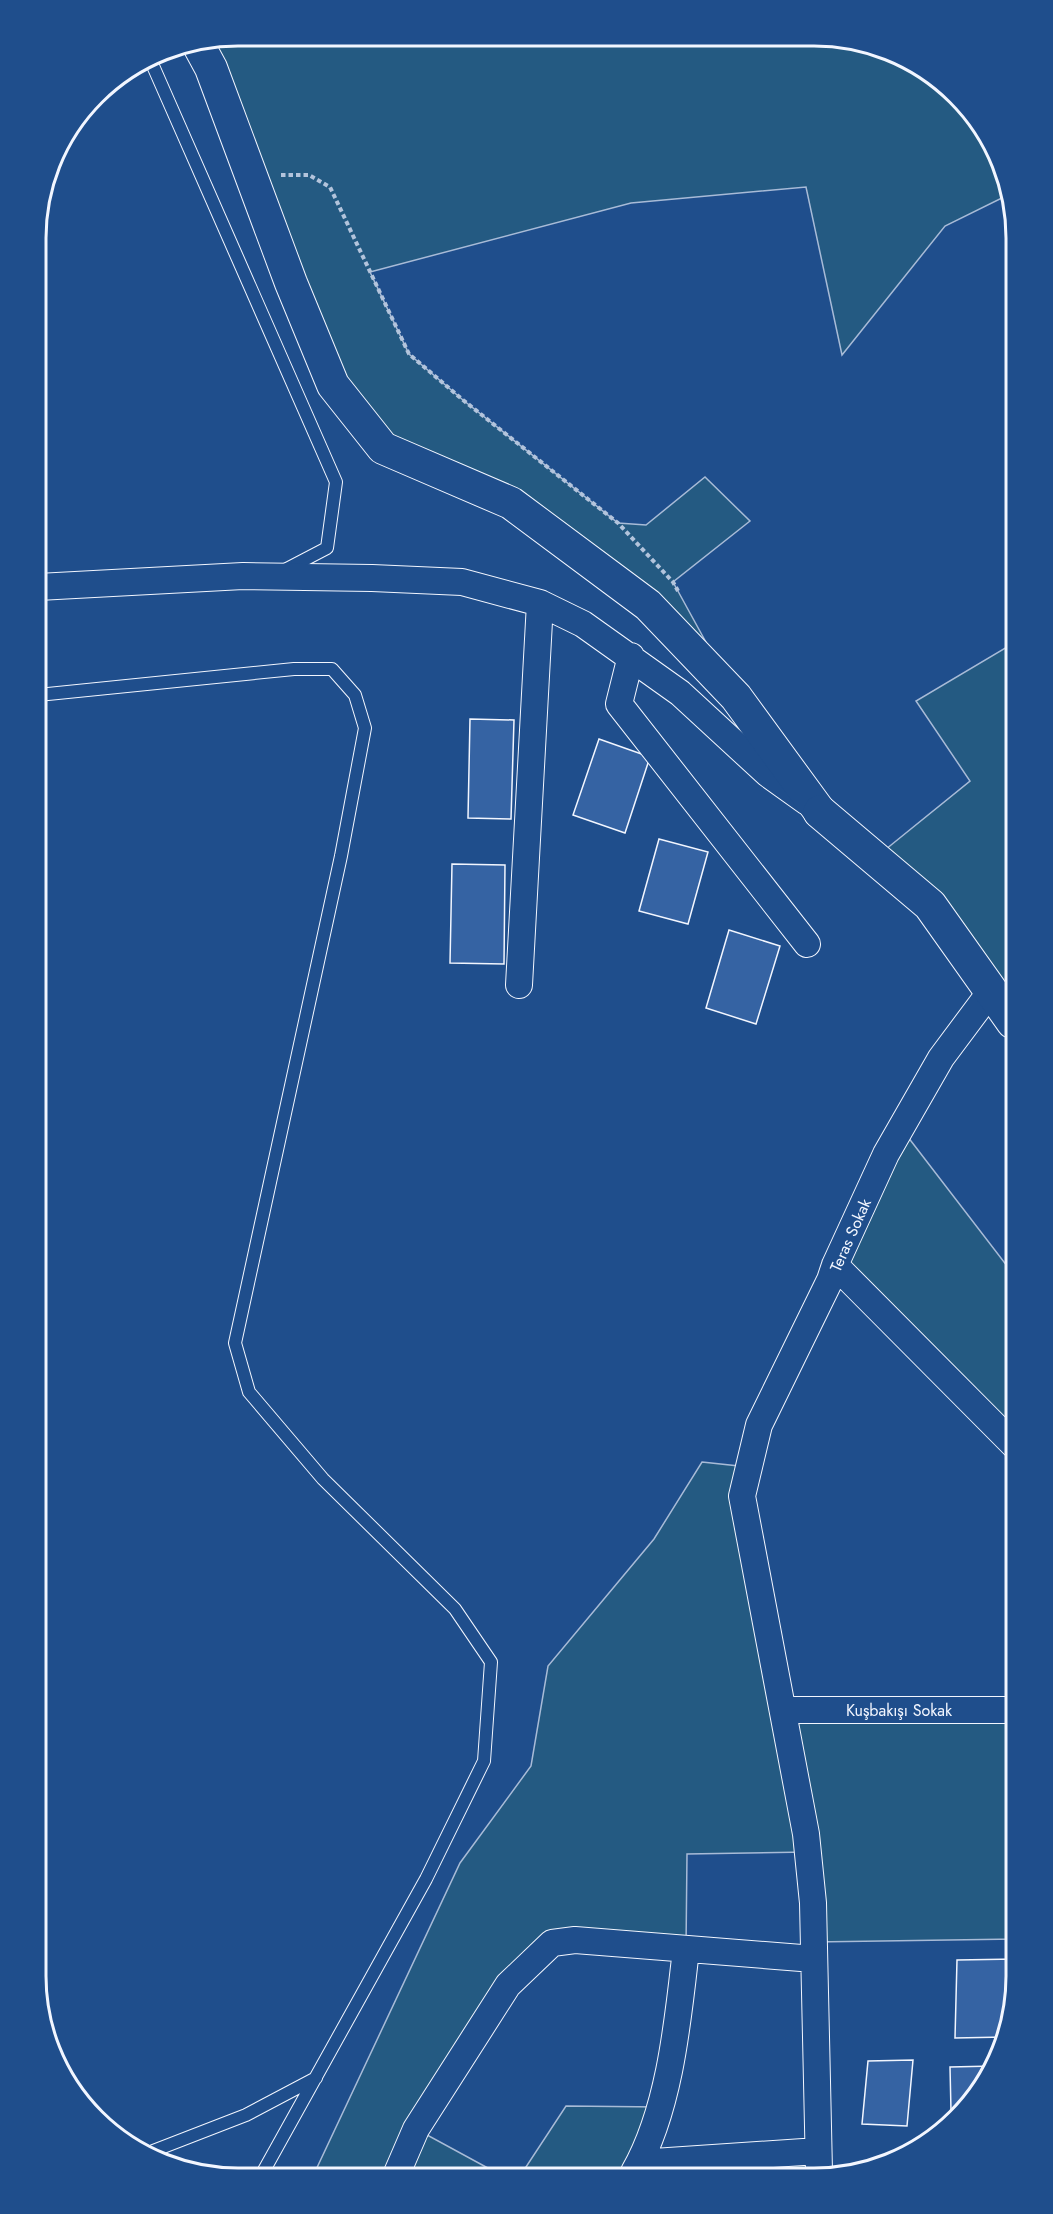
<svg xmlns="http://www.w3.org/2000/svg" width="1053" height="2214" font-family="Jost,sans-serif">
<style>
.green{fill:#245a82;stroke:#a8bbd7;stroke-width:1.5}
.building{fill:#3563a3;stroke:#f2f6ff;stroke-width:1.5}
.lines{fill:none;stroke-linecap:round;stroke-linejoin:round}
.service-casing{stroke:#f2f6ff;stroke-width:14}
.minor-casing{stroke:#f2f6ff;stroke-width:28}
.tertiary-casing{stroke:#f2f6ff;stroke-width:34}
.secondary-casing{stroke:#f2f6ff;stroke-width:35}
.path{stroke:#b3c4dc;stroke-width:4;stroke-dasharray:4.5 3;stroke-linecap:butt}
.service{stroke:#1f4e8c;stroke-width:12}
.minor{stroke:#1f4e8c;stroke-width:26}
.tertiary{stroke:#1f4e8c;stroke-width:32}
.secondary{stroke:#1f4e8c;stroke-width:33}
.labels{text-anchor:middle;stroke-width:4.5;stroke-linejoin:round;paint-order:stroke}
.street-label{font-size:16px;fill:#f2f6ff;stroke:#1f4e8c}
.rim{fill:none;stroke:#f2f6ff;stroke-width:3}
</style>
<rect width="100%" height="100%" fill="#1f4e8c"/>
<path class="green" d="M239,36l615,4 94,46 42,51 20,49v8l-65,32 -103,129 -36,-168 -175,16 -261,69 39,82 54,46 155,123 28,2 59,-48 45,44 -77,61 63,115 -88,-92 -230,-141 -85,-79 -135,-341z
M1012,644l1,378 -138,-164 95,-77 -54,-80z
M901,1128l113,147 1,171 -180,-181z
M702,1462l46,5 35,243h233v229l-202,3 -6,-90 -121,2 -1,95 -134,-5 -136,185 81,44 -183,1 146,-311 71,-97 17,-100 106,-127z
M566,2106l94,1 -21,55 179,-11 1,20 -297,2z"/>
<path class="building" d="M470,719l44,1 -3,99 -43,-1z
M599,739l51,18 -25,76 -52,-18z
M659,839l49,13 -20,72 -49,-13z
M452,864l53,1 -1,99 -54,-1z
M729,930l51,16 -24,78 -50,-16z
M1016,1959l1,30 -12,48 -50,1 2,-78z
M913,2060l-6,66 -45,-2 6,-63z
M993,2066l-26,43 -16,2 -1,-44z"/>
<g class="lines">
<defs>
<path id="service" d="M150,59l186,423 -9,66 -46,24
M38,695l256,-26h38l23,26 10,33 -24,128 -106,487 14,49 74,87 132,130 36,53 -7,99 -58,118 -164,295
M153,2151l93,-36 70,-37"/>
<path id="minor" d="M38,587l205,-11 129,2 90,4 78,21 43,21 97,69 88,81 39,28
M631,656l-12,48 188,240
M519,985l21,-382
M835,1265l180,181
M783,1710h233
M639,2163l179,-12
M819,2171l-6,-268 -7,-69 -64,-338 17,-71 71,-145 5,-15 51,-111 55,-96 50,-67
M634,2172c36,-63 44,-152 52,-223
M397,2173l19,-44 92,-144 44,-42 23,-3 239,19"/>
<path id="tertiary" d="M198,44l13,24 80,215 42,102 50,63 128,55 137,102 88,92 84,115"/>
<path id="secondary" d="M820,812l110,93 83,117"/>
</defs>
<use href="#service" class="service-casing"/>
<use href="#minor" class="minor-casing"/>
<use href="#tertiary" class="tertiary-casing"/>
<use href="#secondary" class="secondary-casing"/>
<path class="path" d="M281,175h28l21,12 79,167 54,46 155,123 55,59 5,9"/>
<use href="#service" class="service"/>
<use href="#minor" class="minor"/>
<use href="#tertiary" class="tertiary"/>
<use href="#secondary" class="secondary"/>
</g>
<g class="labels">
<g class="street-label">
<text transform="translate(850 1235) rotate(-66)" y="6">Teras Sokak</text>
<text x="899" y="1716">Kuşbakışı Sokak</text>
</g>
</g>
<path d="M0 0H1053V2214H0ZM238 46H814A192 192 0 0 1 1006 238V1976A192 192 0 0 1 814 2168H238A192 192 0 0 1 46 1976V238A192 192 0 0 1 238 46Z" fill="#1f4e8c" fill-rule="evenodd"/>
<path class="rim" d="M238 46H814A192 192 0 0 1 1006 238V1976A192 192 0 0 1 814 2168H238A192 192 0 0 1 46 1976V238A192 192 0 0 1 238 46Z"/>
</svg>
